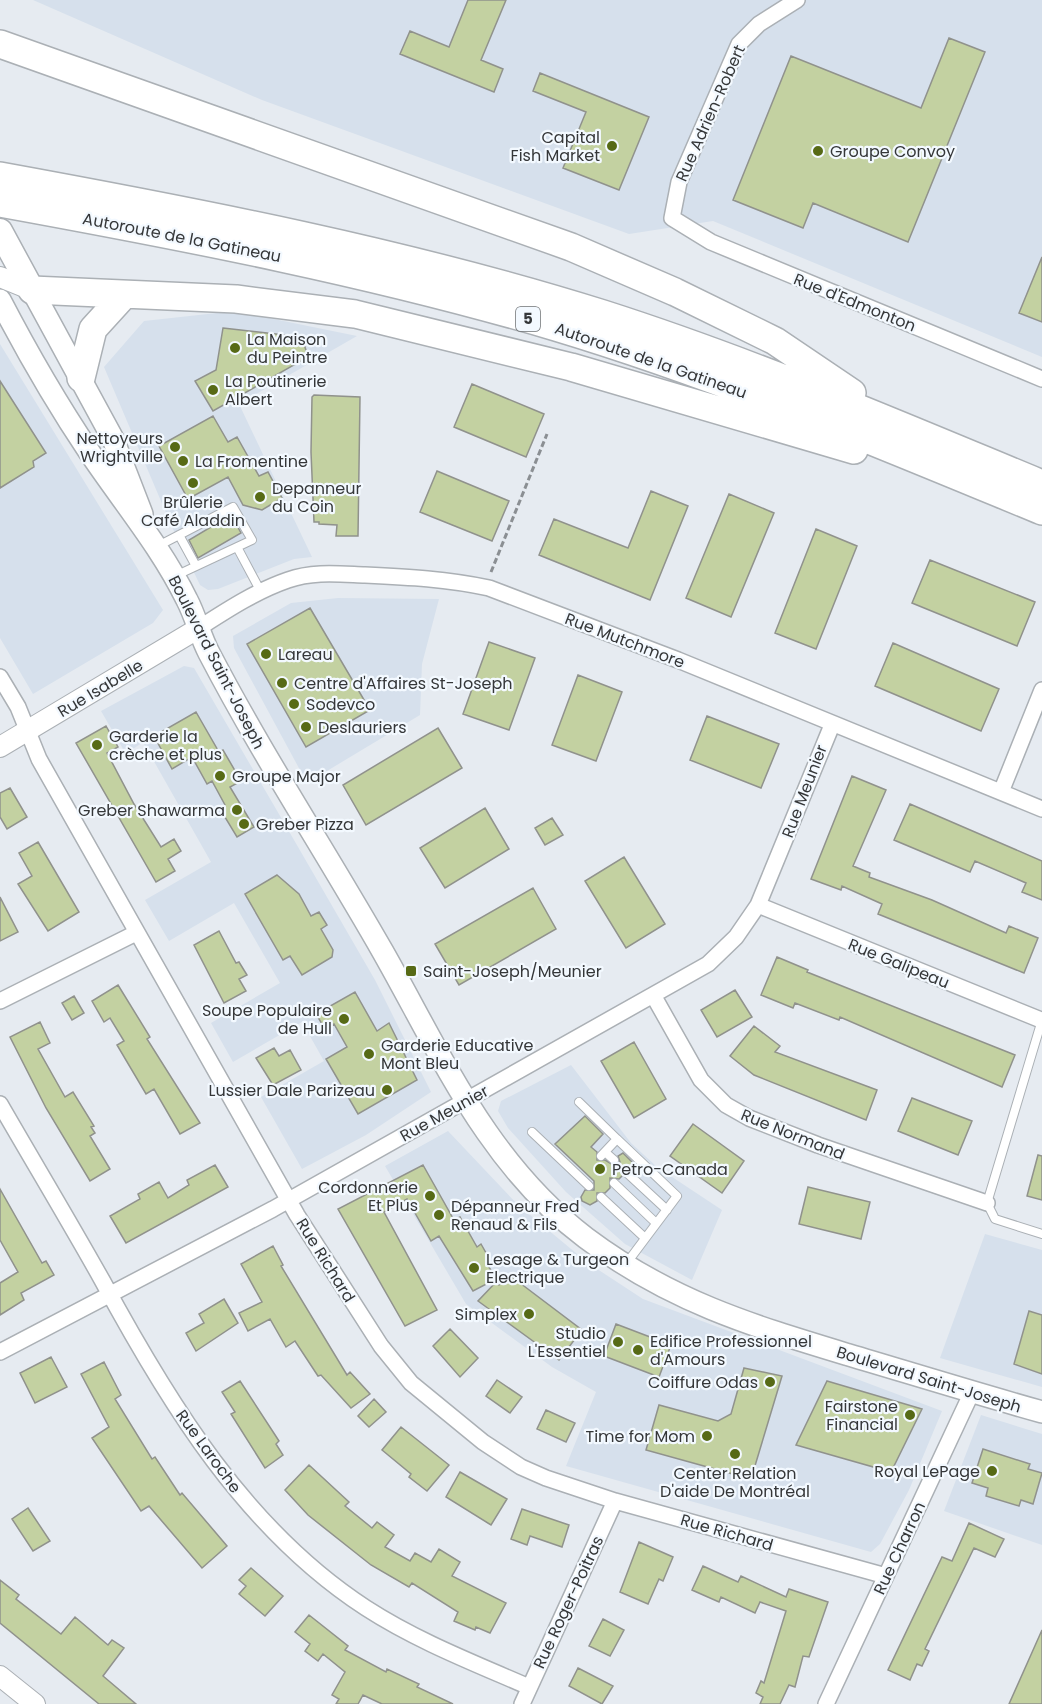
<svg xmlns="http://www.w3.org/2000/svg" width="1042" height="1704" font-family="Poppins,sans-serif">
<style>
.built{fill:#d6e0ec}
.building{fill:#c3d1a1;stroke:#90928c;stroke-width:1.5}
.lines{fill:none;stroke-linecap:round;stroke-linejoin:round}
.service-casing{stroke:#abb0b5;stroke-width:10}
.minor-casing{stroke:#abb0b5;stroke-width:18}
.tertiary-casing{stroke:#abb0b5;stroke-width:22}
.secondary-casing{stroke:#abb0b5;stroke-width:24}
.primary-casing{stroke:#abb0b5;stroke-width:27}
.motorway-casing{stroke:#abb0b5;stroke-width:30}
.path{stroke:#8b8f93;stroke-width:3;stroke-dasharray:6 3;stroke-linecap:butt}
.service{stroke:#fff;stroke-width:8}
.minor{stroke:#fff;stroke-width:15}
.tertiary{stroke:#fff;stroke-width:20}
.secondary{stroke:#fff;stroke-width:21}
.primary{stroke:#fff;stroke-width:24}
.motorway{stroke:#fff;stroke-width:27}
.poi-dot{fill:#576a16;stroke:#f3f9ff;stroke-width:2}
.labels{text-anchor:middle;stroke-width:4.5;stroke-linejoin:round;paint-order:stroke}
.shield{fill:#f3f9ff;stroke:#6e7174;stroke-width:1.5}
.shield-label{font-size:15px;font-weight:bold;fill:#353739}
.street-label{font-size:16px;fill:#353739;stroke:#f3f9ff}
.poi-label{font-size:16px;fill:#353739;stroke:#f3f9ff;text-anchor:start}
</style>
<rect width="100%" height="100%" fill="#e6ebf1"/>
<path class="built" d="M33,0h1009v357l-329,-136 -84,13 -367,-134z
M235,311l122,25 -118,68 73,153 -18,2 -76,30 -10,1 -8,-5 -28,-58 -68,-160 40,-46z
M0,344l163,266 -10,13 -120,71 -33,-56z
M338,598l101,1 -17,65 -2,51 -113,68 -73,-135 -1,-12 58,-33z
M184,666l10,2 89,153 92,159 56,112 -65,43 -64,34 -41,-72 63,-36 -22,-39 -69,40 -22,-39 69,-40 -46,-80 -65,38 -24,-41 66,-38 -68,-120 -17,12 -25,-43z
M571,1065l60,78 26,24 65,43 -30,70 -67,-36 -59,-52 -58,-64 -10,-17 3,-10z
M448,1131l70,74 70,58 55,36 299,112 -33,79 -29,54 -9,8 -305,-86 30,-74 -44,-25 -86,-63 -81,-138z
M985,1234l57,16v137l-102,-29z
M981,1415l61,19v111l-98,-34z"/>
<path class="building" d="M468,0h38l-25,60 22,9 -9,23 -94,-38 10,-23 39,16z
M949,38l36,14 -77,190 -95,-39 -10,25 -70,-28 58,-144 130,52z
M540,73l109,44 -30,73 -56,-22 23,-56 -53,-21z
M1042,257v65l-23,-9z
M223,328l79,9 6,20 -95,54 -18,-30 21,-11z
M0,381l46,72 -13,8 1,6 -34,21z
M472,384l72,30 -18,43 -72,-30z
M314,395l46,2 -2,139h-22l1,-11 -18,-1v-2h-5l-3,-70 1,-55z
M213,416l15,26 9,-5 22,39 9,-4 14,26 -20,12 -19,-5 -15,-28 -40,22 -29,-53z
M437,471l72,30 -17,40 -72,-29z
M651,491l37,15 -38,94 -111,-45 15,-36 74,29z
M729,494l45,19 -43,104 -45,-19z
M231,515l10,18 -43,25 -9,-18z
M816,529l41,17 -41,103 -41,-16z
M930,560l105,42 -18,44 -105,-43z
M310,608l60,102 -64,37 -59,-103z
M489,642l46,16 -26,72 -46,-16z
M893,643l106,46 -18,42 -106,-45z
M578,675l44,17 -26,69 -44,-16z
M196,712l23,40 4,-2 18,31 -11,6 24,40 -17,10 -17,-28 5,-4 -13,-24 -5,3 -15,-27 -20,12 -18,-33z
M707,716l72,28 -18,44 -71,-28z
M106,726l12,21 -11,6 27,51 27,43 13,-8 7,12 -13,8 7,12 -19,11 -80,-139z
M438,728l24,40 -96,57 -23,-40z
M852,776l34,14 -33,76 17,7 -1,4 63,23 74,33 3,-7 29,12 -14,35 -146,-59 4,-10 -40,-18 -1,4 -30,-11z
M10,788l17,29 -20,12 -7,-12v-24z
M910,804l132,57v39l-20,-8 4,-9 -51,-22 -5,11 -76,-32z
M485,808l24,41 -64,39 -25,-40z
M552,818l11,17 -18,10 -10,-17z
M38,842l41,70 -31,19 -30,-47 14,-8 -13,-23z
M624,857l41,67 -39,24 -41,-67z
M277,875l22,19 12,22 8,-4 8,13 -6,4 12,21 -1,7 -30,18 -12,-19 -7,4 -38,-66z
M533,888l23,41 -97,56 -24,-41z
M0,897l18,35 -18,9z
M219,931l17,32 3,-1 8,13 -8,4 7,12 -22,12 -30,-58z
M777,957l31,13 -1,2 208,83 -13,32 -162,-70 -1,3 -44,-17 -2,5 -32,-13z
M118,985l32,52 -3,2 53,84 -20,11 -26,-45 -8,5 -29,-49 7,-4 -14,-23 -6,4 -12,-21z
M735,990l17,27 -35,20 -16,-27z
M355,992l22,39 12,-8 28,57 -59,34 -32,-55 21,-12 -13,-23 -9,5 -9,-15z
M74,996l10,17 -12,7 -10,-17z
M40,1022l10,21 -12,6 27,48 8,-5 21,34 -3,1 4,6 -5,3 20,33 -20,12 -44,-73 -36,-71z
M754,1026l26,20 -5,6 102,38 -11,30 -112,-45 -24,-19z
M634,1042l32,57 -32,19 -33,-57z
M274,1048l5,8 11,-6 11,20 -28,15 -17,-27z
M912,1098l60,23 -14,34 -60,-24z
M585,1116l18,18 -12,13 6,5v8h8l10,6 5,-4 -2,-6 5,-3 9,9 -2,6h-9l1,8 -3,3 -9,-1v10l-5,5h-8v8l-7,4 -8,-4 -1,-4 4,-7h9v-9l-39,-37z
M693,1124l51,37 -22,32 -52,-37z
M1038,1155l4,1v44l-15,-4z
M215,1165l13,22 -102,56 -16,-27 30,-17 -2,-5 21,-12 9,16 21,-13 -2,-5z
M423,1165l31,55 6,-3 17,30 4,-3 9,16 -4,2 10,17 -23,12 -34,-55 -8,5 -24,-42 -23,13 53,98 -32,16 -67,-117z
M808,1187l62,15 -9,37 -62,-15z
M0,1189l42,74 4,-2 8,14 -33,18 3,7 -24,15v-32l18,-11 -18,-32z
M273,1246l10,19 -2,1 66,109 3,-3 20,22 -19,14 -30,-33 -3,1 -23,-35 -9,6 -16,-28 -22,12 -9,-18 23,-11 -21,-38z
M512,1277l70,53 -23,30 -81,-59 19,-20 2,4z
M224,1299l14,24 -42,28 -10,-18 18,-10 -5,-9z
M1029,1311l13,4v59l-28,-10z
M616,1324l55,21 -12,32 -55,-21z
M450,1329l28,29 -18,19 -27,-31z
M51,1357l16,30 -32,16 -15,-30z
M104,1362l17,33 -6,4 37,60 3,-2 25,38 2,-2 45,53 -25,22 -53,-62 -8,5 -49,-73 17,-11 -28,-53z
M744,1368l38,8 -31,103 -105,-29 13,-45 59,16 13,-7z
M497,1380l25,17 -12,16 -24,-17z
M240,1381l39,60 -3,3 7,11 -18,13 -34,-54 4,-2 -13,-20z
M827,1381l95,28 -31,63 -95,-27z
M374,1399l12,13 -17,15 -11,-11z
M546,1410l29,13 -9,19 -29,-13z
M401,1427l48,38 -22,26 -18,-14 2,-3 -29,-24z
M983,1449l47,15 -2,5 14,4 -9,31 -12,-4 -2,6 -33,-10 2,-8 -16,-5z
M309,1465l40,37 -4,4 27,22 5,-6 17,13 -9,12 25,14 5,-8 16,9 8,-13 21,13 -8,14 54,27 -16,30 -14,-6 -1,3 -21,-9 4,-9 -46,-29 -3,4 -38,-22 -63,-50 -23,-25z
M460,1472l47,27 -16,26 -45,-28z
M28,1508l22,33 -17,10 -21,-32z
M522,1509l47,16 -7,22 -32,-11 -3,9 -16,-6z
M969,1523l35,16 -9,18 -21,-9 -49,101 4,2 -7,15 -5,-2 -7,16 -22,-10 54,-113 10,4z
M639,1542l34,15 -10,24 -4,-2 -11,25 -28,-12z
M703,1566l35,16 3,-6 45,21 3,-8 39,13 -19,55 -6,-1 -8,31 -6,-2 -9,19h-20l3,-7 -7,-4 5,-12 3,2 22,-72 -26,-9 -5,11 -34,-16 -2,5 -27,-12z
M251,1568l32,28 -18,20 -26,-22 7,-8 -7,-6z
M0,1580l19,15 -3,4 45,35 14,-17 33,28 4,-5 12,8 -21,28 33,28h-37l-99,-81z
M309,1615l39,31 -3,4 41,22 1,-3 32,15 -2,3 36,17h-71l-19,-9 -5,9h-22l3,-5 -7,-4 13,-23 -22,-18 -5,7 -13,-10 5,-7 -15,-12z
M603,1619l21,11 -14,26 -21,-10z
M1042,1630v74h-33z
M578,1668l35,18 -11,18 -33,-18z"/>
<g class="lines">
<defs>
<path id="service" d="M179,535l17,31
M158,546l75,-39 19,33 -15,7 24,45
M175,576l62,-29
M1042,1020l-55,183 8,16 47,15
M579,1102l38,37
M532,1132l57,54
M605,1152l9,8
M601,1156l16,-17 60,57 -51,68
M626,1172l41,38
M614,1183l42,40
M601,1197l44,41"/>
<path id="minor" d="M797,0l-38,24 -20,20 -60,138 -7,36 39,24 331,137
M199,628c28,-18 57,-37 89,-48 25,-9 51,-6 77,-5 43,2 82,4 124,13l189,72 364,149
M0,677l18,30 21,52 258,456 84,131 30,37 72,59 38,25 25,11 69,23 271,75
M1001,792l41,-102
M758,905l283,115
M653,995l48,85 25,25 23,13 69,27 169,58
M0,1001l136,-68
M0,1104c34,59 69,117 102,176 67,124 144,250 264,328 51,33 108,55 163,79
M0,1352l273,-143 435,-245 28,-27 22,-32 74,-180
M522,1704l93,-203
M826,1704l146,-312"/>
<path id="tertiary" d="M0,277l32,13
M0,747l199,-119
M0,1676l35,28"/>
<path id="secondary" d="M32,290l81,149 29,75
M0,300c27,52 57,104 90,153 33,49 71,94 97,147 9,17 13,36 22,53 53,102 117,199 174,299 59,104 104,211 203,286 84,63 164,87 263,117 64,19 129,39 193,57"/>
<path id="primary" d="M0,231l32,59"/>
<path id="motorway" d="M0,44l571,203 104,45 100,49 77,52
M0,176c203,37 405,76 603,138 150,48 294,110 439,170
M0,203c187,34 373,70 556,124 166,50 326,118 486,184
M32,290l204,9 119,15 216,53 283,83
M81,378l12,-49 31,-34"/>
</defs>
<use href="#service" class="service-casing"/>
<use href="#minor" class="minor-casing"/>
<use href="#tertiary" class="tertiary-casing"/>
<use href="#secondary" class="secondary-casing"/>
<use href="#primary" class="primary-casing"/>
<use href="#motorway" class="motorway-casing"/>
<path class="path" d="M491,572l56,-138"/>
<use href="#service" class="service"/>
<use href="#minor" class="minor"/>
<use href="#tertiary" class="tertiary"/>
<use href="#secondary" class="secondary"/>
<use href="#primary" class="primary"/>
<use href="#motorway" class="motorway"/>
</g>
<g class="poi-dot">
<circle cx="612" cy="146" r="6"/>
<circle cx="818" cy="151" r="6"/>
<circle cx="235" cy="348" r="6"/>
<circle cx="213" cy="390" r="6"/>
<circle cx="175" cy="447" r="6"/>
<circle cx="183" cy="461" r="6"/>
<circle cx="193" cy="483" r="6"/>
<circle cx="260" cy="497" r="6"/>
<circle cx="266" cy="654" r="6"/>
<circle cx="282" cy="683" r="6"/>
<circle cx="294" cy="704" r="6"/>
<circle cx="306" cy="727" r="6"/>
<circle cx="97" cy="745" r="6"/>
<circle cx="220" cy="776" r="6"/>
<circle cx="237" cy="810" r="6"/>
<circle cx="244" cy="824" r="6"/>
<rect x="405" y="965" width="12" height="12" rx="3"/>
<circle cx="344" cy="1019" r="6"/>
<circle cx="369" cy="1054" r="6"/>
<circle cx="387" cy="1090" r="6"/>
<circle cx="600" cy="1169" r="6"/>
<circle cx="430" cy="1196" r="6"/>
<circle cx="439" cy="1215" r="6"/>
<circle cx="474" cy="1268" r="6"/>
<circle cx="529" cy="1314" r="6"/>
<circle cx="618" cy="1342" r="6"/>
<circle cx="638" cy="1350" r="6"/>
<circle cx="770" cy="1382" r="6"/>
<circle cx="910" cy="1415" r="6"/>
<circle cx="707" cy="1436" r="6"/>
<circle cx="735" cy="1454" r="6"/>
<circle cx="992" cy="1471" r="6"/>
</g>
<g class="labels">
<rect class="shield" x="516" y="307" width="24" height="24" rx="4.5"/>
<g class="shield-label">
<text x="528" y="324">5</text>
</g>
<g class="street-label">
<text transform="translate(710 113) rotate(-66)" y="6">Rue Adrien-Robert</text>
<text transform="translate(182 237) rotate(11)" y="6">Autoroute de la Gatineau</text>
<text transform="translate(855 302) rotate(22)" y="6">Rue d'Edmonton</text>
<text transform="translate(651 360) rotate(19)" y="6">Autoroute de la Gatineau</text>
<text transform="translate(625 640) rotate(21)" y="6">Rue Mutchmore</text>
<text transform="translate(217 662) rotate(63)" y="6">Boulevard Saint-Joseph</text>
<text transform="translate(100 688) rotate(-31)" y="6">Rue Isabelle</text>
<text transform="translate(804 791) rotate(-69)" y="6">Rue Meunier</text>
<text transform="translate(899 963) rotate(22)" y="6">Rue Galipeau</text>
<text transform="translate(444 1113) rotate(-29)" y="6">Rue Meunier</text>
<text transform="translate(793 1134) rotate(22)" y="6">Rue Normand</text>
<text transform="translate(326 1260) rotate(58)" y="6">Rue Richard</text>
<text transform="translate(929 1379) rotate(17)" y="6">Boulevard Saint-Joseph</text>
<text transform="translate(209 1451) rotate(54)" y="6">Rue Laroche</text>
<text transform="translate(727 1532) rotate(16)" y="6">Rue Richard</text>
<text transform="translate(899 1548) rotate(-65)" y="6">Rue Charron</text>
<text transform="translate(568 1602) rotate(-65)" y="6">Rue Roger-Poitras</text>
</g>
<g class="poi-label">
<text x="600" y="143" text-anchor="end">Capital<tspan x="600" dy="18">Fish Market</tspan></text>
<text x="830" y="157">Groupe Convoy</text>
<text x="247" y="345">La Maison<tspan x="247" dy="18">du Peintre</tspan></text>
<text x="225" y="387">La Poutinerie<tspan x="225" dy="18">Albert</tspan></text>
<text x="163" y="444" text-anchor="end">Nettoyeurs<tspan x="163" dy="18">Wrightville</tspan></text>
<text x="195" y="467">La Fromentine</text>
<text x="272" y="494">Depanneur<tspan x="272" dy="18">du Coin</tspan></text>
<text x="193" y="508" text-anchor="middle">Brûlerie<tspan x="193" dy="18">Café Aladdin</tspan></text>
<text x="278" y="660">Lareau</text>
<text x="294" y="689">Centre d'Affaires St-Joseph</text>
<text x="306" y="710">Sodevco</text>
<text x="318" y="733">Deslauriers</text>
<text x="109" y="742">Garderie la<tspan x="109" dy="18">crèche et plus</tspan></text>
<text x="232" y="782">Groupe Major</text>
<text x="225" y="816" text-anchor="end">Greber Shawarma</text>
<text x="256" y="830">Greber Pizza</text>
<text x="423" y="977">Saint-Joseph/Meunier</text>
<text x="332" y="1016" text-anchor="end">Soupe Populaire<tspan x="332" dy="18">de Hull</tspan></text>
<text x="381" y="1051">Garderie Educative<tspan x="381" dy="18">Mont Bleu</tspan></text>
<text x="375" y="1096" text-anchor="end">Lussier Dale Parizeau</text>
<text x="612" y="1175">Petro-Canada</text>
<text x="418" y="1193" text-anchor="end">Cordonnerie<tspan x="418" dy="18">Et Plus</tspan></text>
<text x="451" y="1212">Dépanneur Fred<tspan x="451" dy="18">Renaud &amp; Fils</tspan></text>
<text x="486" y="1265">Lesage &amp; Turgeon<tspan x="486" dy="18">Electrique</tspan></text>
<text x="517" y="1320" text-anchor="end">Simplex</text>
<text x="606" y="1339" text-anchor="end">Studio<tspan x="606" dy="18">L'Essentiel</tspan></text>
<text x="650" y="1347">Edifice Professionnel<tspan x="650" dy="18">d'Amours</tspan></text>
<text x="758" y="1388" text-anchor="end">Coiffure Odas</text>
<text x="898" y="1412" text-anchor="end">Fairstone<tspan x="898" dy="18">Financial</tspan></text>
<text x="695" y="1442" text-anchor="end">Time for Mom</text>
<text x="980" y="1477" text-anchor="end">Royal LePage</text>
<text x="735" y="1479" text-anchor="middle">Center Relation<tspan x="735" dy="18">D'aide De Montréal</tspan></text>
</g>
</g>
</svg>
